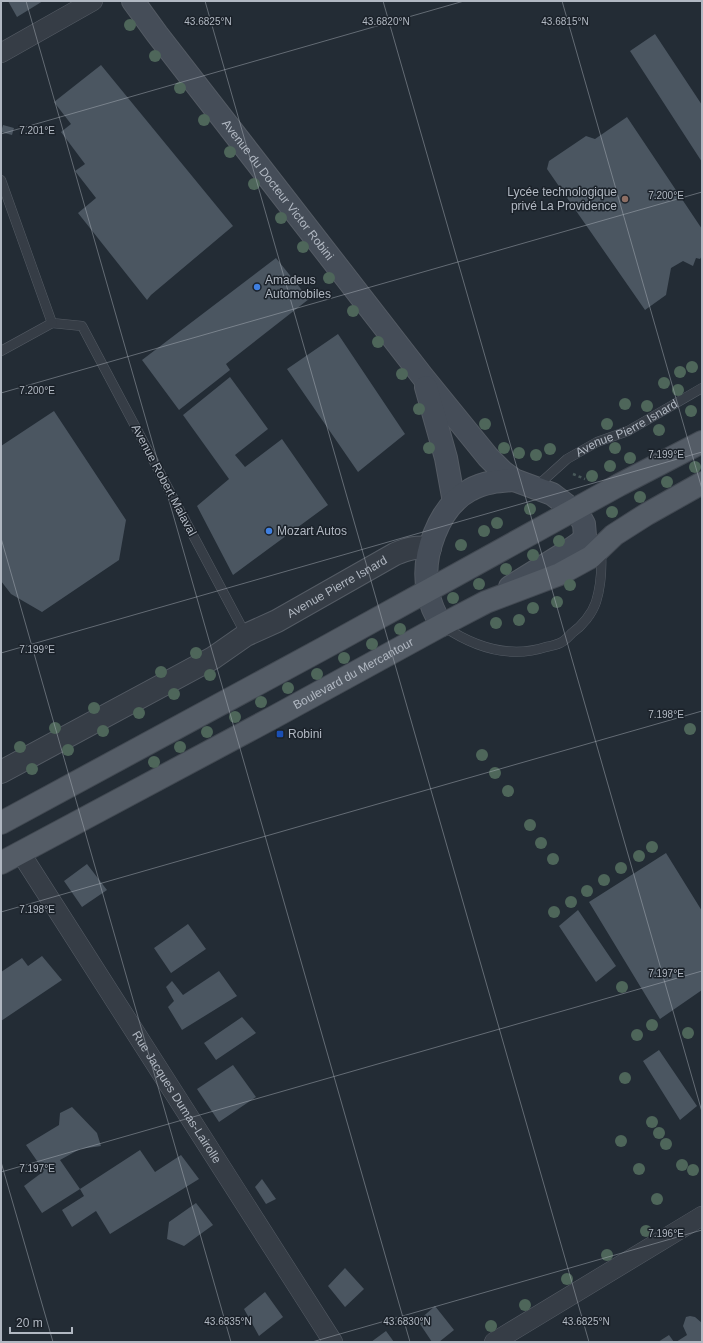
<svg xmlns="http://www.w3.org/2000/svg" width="703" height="1343" font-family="Arial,sans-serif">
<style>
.building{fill:#4b5661}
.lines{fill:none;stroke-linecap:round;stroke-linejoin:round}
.service-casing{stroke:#545b64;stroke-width:10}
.minor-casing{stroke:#545b64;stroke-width:20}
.tertiary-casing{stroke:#545b64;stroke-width:24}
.secondary-casing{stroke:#545b64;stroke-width:24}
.primary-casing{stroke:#424952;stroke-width:24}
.path{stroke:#49595a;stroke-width:2.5;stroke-dasharray:3 3;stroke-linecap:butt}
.service{stroke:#363d46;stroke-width:9}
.minor{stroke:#363d46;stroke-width:19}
.tertiary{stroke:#363d46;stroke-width:22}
.secondary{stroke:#454d58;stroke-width:22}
.primary{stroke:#545c66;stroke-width:22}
.tree{fill:#4e665a}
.ticks{fill:none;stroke:#b1b8c2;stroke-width:1;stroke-opacity:0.45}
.education-dot{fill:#8d6e63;stroke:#1b222a;stroke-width:1.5}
.shop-dot{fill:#3f7fe0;stroke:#1b222a;stroke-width:1.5}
.transit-dot{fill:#1a4fb4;stroke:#1b222a;stroke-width:1.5}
.labels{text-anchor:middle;stroke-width:3;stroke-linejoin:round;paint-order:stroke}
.street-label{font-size:12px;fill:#b1b8c2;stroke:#1b222a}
.poi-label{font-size:12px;fill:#b1b8c2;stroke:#1b222a;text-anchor:start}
.ticks-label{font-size:10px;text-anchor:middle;fill:#b1b8c2;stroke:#1b222a;stroke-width:3;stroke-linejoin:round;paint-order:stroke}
</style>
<rect width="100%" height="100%" fill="#232c35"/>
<path class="building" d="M8,1h35l-26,16z
M655,34l47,71v57l-72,-111z
M101,65l132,161 -82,69 -4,5 -69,-87 18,-15 -21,-27 10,-7 -24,-32 10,-8 -17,-22z
M627,117l75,112v27l-2,3 -4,-1 -3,8 -10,-5 -12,7 -5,27 -21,15 -98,-141 2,-8 37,-25 9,3z
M3,125l11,3 -2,7 -11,-3z
M276,258l33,41 -83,65 4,6 -51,40 -37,-50z
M338,334l67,100 -47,38 -71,-103z
M230,377l38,52 -33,26 10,12 37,-28 46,66 -95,70 -36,-69 32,-27 -46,-64z
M54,411l72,109 -7,40 -77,52 -31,-18 -10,-13v-135z
M666,853l36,58v79l-42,29 -71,-117z
M87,864l20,26 -25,17 -18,-26z
M578,910l38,56 -20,16 -37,-56z
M188,924l18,25 -35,24 -17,-25z
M42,956l20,24 -61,41v-49l21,-14 6,8z
M219,971l18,25 -55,34 -14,-23 6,-6 -8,-14 6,-6 11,14z
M242,1017l14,16 -40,27 -12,-17z
M659,1050l38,56 -17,14 -37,-59z
M233,1065l23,32 -37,25 -22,-33z
M72,1107l25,26 4,13 -21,3 -20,11 20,29 -38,24 -18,-27 20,-15 -18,-26 33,-20 1,-12z
M140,1150l15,22 26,-17 18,24 -89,55 -14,-23 -24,16 -10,-17 22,-14 -4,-7z
M262,1179l14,20 -10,5 -11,-17z
M196,1203l17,22 -29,21 -17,-7 2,-17z
M345,1268l19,21 -19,18 -17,-21z
M265,1292l18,25 -24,19 -15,-27z
M435,1306l19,24 -15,12h-7l-14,-21z
M690,1316l5,1 7,6v19h-26l11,-7 -4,-9 3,-9z
M386,1331l8,11h-23z
M669,1335l5,7h-16z"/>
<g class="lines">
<defs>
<g id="service">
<path d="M1,180l51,143 30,3 164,309"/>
<path d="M1,351l51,-28"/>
<path id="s1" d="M536,487l31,-28 30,-17 31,-11 74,-43"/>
<path d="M443,626c31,21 66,33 103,21 5,-1 10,-2 14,-4 5,-2 9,-7 12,-10 10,-7 20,-19 24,-31 5,-16 6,-34 5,-51"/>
</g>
<g id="minor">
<path d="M1,53l92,-52"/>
<path id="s2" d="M20,852l313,490"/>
<path d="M494,1342l208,-126"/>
</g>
<g id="tertiary">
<path id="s3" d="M1,772l212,-114 33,-23 31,-14 118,-67c12,-5 22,-8 35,-6"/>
</g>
<g id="secondary">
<path id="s4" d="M133,1l24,33 266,343 65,80 15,15 11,8 38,14 21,16 6,5 5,9 1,12 -4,6 -13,9 -58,36"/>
<path d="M426,387l20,71 8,44"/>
<path d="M442,625c-7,-10 -12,-21 -14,-34 -7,-34 10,-84 42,-101 14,-8 29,-9 44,-10"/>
</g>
<g id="primary">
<path d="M1,823l323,-175 295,-163 83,-43"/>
<path id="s5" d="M1,863l273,-146 168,-92 44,-23 74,-28 31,-17 23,-22 33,-21 55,-31"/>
</g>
</defs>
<use href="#service" class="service-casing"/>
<use href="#minor" class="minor-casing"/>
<use href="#tertiary" class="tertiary-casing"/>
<use href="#secondary" class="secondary-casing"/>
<use href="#primary" class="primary-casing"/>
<path class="path" d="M573,474l12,5"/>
<use href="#service" class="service"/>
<use href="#minor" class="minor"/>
<use href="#tertiary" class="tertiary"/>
<use href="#secondary" class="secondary"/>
<use href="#primary" class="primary"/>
</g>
<g class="tree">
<circle cx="130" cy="25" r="6"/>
<circle cx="155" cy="56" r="6"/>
<circle cx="180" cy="88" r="6"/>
<circle cx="204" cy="120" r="6"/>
<circle cx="230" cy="152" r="6"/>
<circle cx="254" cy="184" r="6"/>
<circle cx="281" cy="218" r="6"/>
<circle cx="303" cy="247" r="6"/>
<circle cx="329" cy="278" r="6"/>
<circle cx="353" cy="311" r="6"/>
<circle cx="378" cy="342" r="6"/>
<circle cx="692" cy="367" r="6"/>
<circle cx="680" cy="372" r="6"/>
<circle cx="402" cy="374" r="6"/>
<circle cx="664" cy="383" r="6"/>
<circle cx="678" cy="390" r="6"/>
<circle cx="625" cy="404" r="6"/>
<circle cx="647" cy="406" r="6"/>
<circle cx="419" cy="409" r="6"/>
<circle cx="691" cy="411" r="6"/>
<circle cx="485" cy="424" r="6"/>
<circle cx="607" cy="424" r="6"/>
<circle cx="659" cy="430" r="6"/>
<circle cx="429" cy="448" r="6"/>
<circle cx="504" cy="448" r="6"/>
<circle cx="615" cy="448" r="6"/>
<circle cx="550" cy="449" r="6"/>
<circle cx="519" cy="453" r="6"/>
<circle cx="536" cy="455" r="6"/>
<circle cx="630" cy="458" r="6"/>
<circle cx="610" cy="466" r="6"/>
<circle cx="695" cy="467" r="6"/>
<circle cx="592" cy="476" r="6"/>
<circle cx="667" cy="482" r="6"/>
<circle cx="640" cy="497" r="6"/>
<circle cx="530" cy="509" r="6"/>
<circle cx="612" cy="512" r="6"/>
<circle cx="497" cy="523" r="6"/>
<circle cx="484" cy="531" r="6"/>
<circle cx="559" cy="541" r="6"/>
<circle cx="461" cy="545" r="6"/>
<circle cx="533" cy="555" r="6"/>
<circle cx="506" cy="569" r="6"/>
<circle cx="479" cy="584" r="6"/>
<circle cx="570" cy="585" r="6"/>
<circle cx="453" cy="598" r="6"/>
<circle cx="557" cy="602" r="6"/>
<circle cx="533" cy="608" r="6"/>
<circle cx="519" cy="620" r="6"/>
<circle cx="496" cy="623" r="6"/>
<circle cx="400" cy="629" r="6"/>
<circle cx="372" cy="644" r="6"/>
<circle cx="196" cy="653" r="6"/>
<circle cx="344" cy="658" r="6"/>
<circle cx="161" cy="672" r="6"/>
<circle cx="317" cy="674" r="6"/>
<circle cx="210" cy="675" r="6"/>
<circle cx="288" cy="688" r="6"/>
<circle cx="174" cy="694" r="6"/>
<circle cx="261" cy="702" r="6"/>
<circle cx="94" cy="708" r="6"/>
<circle cx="139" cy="713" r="6"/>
<circle cx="235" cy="717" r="6"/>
<circle cx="55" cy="728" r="6"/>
<circle cx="690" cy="729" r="6"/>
<circle cx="103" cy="731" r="6"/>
<circle cx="207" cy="732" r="6"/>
<circle cx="20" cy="747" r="6"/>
<circle cx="180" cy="747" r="6"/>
<circle cx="68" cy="750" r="6"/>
<circle cx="482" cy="755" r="6"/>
<circle cx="154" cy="762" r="6"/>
<circle cx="32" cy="769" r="6"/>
<circle cx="495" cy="773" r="6"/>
<circle cx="508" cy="791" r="6"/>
<circle cx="530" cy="825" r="6"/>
<circle cx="541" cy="843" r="6"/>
<circle cx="652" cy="847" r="6"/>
<circle cx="639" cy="856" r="6"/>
<circle cx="553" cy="859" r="6"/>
<circle cx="621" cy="868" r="6"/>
<circle cx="604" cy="880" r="6"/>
<circle cx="587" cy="891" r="6"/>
<circle cx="571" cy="902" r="6"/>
<circle cx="554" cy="912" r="6"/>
<circle cx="622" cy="987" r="6"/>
<circle cx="652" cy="1025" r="6"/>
<circle cx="688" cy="1033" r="6"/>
<circle cx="637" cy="1035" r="6"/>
<circle cx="625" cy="1078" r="6"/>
<circle cx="652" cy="1122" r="6"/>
<circle cx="659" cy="1133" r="6"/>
<circle cx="621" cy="1141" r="6"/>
<circle cx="666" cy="1144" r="6"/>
<circle cx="682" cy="1165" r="6"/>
<circle cx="639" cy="1169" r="6"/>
<circle cx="693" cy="1170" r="6"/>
<circle cx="657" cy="1199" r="6"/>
<circle cx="646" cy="1231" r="6"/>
<circle cx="607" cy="1255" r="6"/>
<circle cx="567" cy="1279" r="6"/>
<circle cx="525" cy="1305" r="6"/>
<circle cx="491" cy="1326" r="6"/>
</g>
<path class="ticks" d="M26,1l384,1341M205,1l384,1341M383,1l319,1111M562,1l140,488M1,134l463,-133M1,393l701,-201M1,538l230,804M1,653l701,-201M1,912l701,-201M1,1162l52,180M1,1172l701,-201M312,1342l390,-112"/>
<circle class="education-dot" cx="625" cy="199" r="4"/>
<g class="shop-dot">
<circle cx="257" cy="287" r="4"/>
<circle cx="269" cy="531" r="4"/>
</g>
<rect class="transit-dot" x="276" y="730" width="8" height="8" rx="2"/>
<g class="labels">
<g class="street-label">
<text dy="4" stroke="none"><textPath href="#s4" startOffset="238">Avenue du Docteur Victor Robini</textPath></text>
<text dy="4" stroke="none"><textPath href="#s1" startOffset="109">Avenue Pierre Isnard</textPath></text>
<text transform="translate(164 480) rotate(62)" y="4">Avenue Robert Malaval</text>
<text dy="4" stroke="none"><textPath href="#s3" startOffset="384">Avenue Pierre Isnard</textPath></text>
<text dy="4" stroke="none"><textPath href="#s5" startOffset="400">Boulevard du Mercantour</textPath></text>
<text dy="4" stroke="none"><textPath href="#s2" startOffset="291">Rue Jacques Dumas-Lairolle</textPath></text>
</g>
<g class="poi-label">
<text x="617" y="196" text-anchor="end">Lycée technologique<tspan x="617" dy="14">privé La Providence</tspan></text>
<text x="265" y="284">Amadeus<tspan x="265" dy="14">Automobiles</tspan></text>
<text x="277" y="535">Mozart Autos</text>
<text x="288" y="738">Robini</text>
</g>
</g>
<g class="ticks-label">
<text x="208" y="25">43.6825°N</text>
<text x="386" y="25">43.6820°N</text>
<text x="565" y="25">43.6815°N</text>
<text x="37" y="134">7.201°E</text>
<text x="666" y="199">7.200°E</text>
<text x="37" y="394">7.200°E</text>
<text x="666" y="458">7.199°E</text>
<text x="37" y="653">7.199°E</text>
<text x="666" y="718">7.198°E</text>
<text x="37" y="913">7.198°E</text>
<text x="666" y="977">7.197°E</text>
<text x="37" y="1172">7.197°E</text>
<text x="666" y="1237">7.196°E</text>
<text x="228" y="1325">43.6835°N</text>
<text x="407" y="1325">43.6830°N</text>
<text x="586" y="1325">43.6825°N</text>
</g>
<rect width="703" height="1343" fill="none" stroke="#b1b8c2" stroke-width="4"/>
<path d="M10 1327v6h62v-6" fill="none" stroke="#b1b8c2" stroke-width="2"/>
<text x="16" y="1327" font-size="12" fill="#b1b8c2" stroke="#1b222a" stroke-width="3" paint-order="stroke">20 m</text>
</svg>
